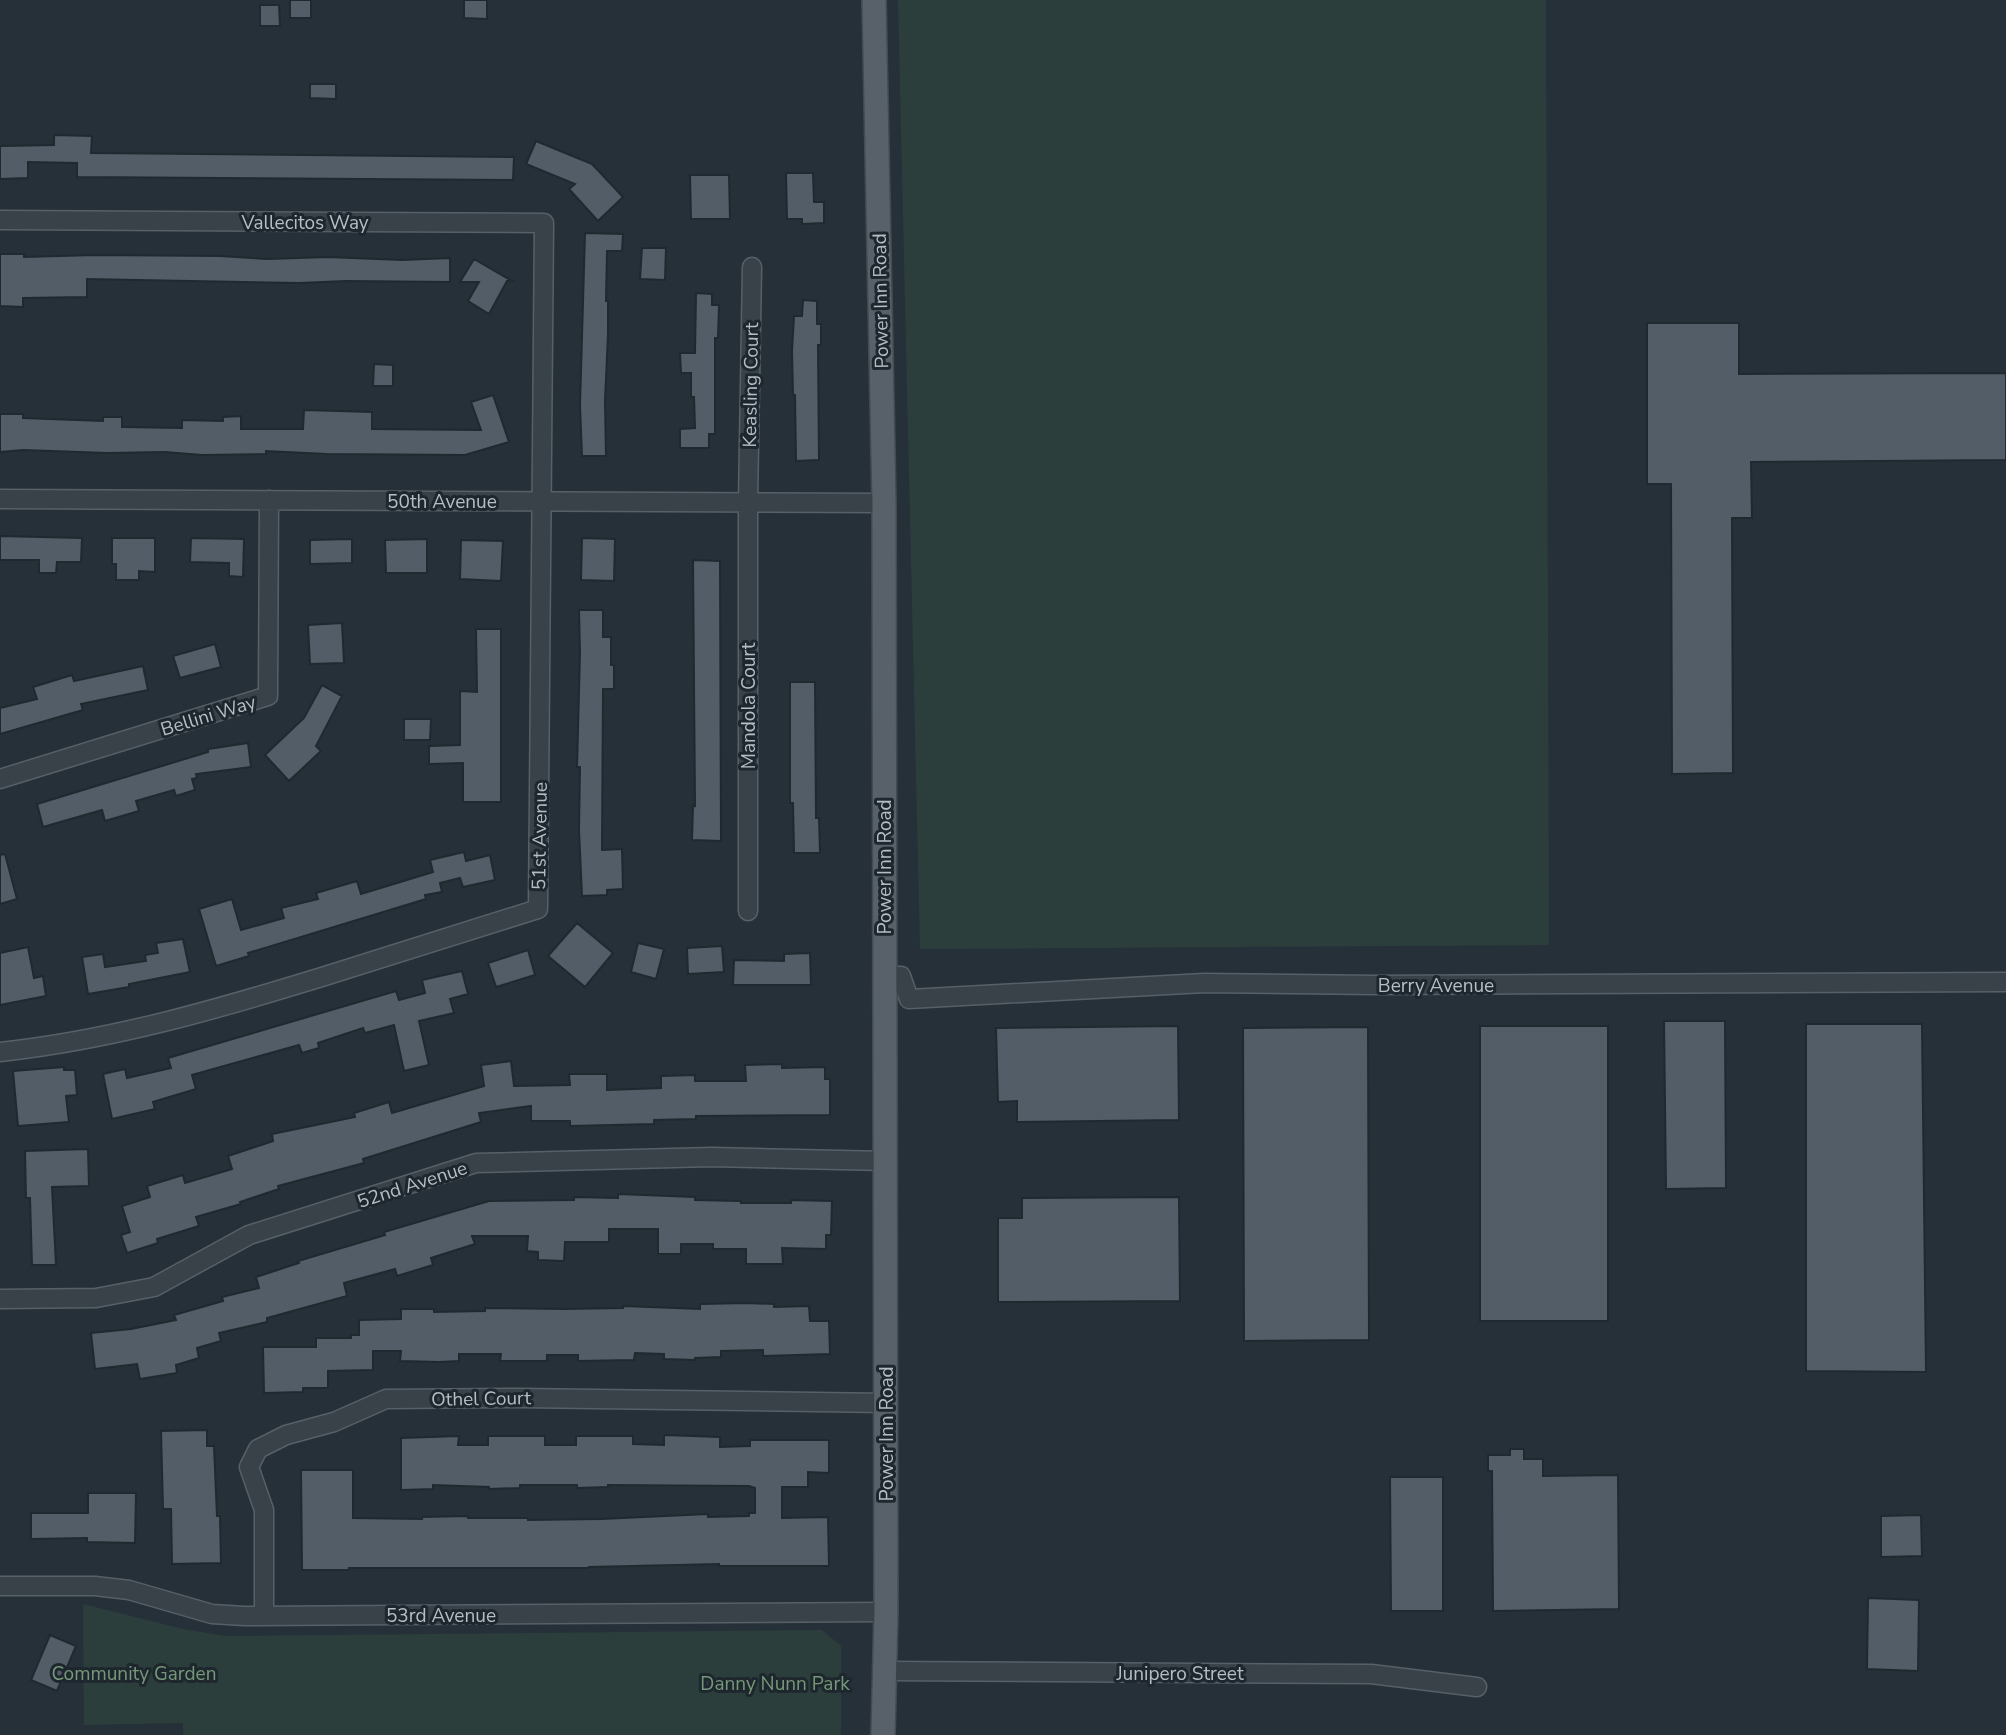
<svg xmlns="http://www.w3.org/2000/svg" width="2006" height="1735" font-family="'Nunito Sans',sans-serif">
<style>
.green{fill:#2b3e3c}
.building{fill:#525d67;stroke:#202930;stroke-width:2}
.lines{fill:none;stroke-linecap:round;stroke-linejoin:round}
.minor-casing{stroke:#576067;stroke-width:21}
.major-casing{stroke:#424b52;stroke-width:26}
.minor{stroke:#394249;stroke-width:18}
.major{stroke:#586169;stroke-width:23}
.labels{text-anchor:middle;stroke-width:6;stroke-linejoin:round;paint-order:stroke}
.street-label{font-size:19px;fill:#b5bdc5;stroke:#1e272e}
.park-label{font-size:19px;fill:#76987a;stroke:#1e272e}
</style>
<rect width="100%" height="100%" fill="#263039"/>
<path class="green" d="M898,0h648l3,945 -629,4z
M83,1604l100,25 43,7 596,-6 19,16v89h-658v-12l-99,2z"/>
<path class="building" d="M290,0h21v18h-21z
M464,0h23v19l-23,-1z
M260,5h19l1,21h-20z
M310,84h26v15l-26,-1z
M54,135l38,1 -1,17 423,4 -1,23 -436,-3v-14l-49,-1v16l-28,1v-33l54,-1z
M536,141l56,23 31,33 -25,24 -29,-32 6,-5 -49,-20z
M786,173h27l1,29h10v21l-22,1v-5h-15z
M690,175h39l1,44h-39z
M585,233l38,1 -1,17h-15l-1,50h2v33l-3,67 1,55h-24l-2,-51z
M642,248h24l-1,32 -25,-1z
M0,254h24v3l71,-2 125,1 47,3 61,-2 74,3 48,-2v24l-104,-1 -47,2 -212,-4v18l-64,1v9l-23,-1z
M474,259l38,22h-5l-18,33 -21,-13 11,-19h-19z
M696,293l16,1v11h7l-1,33h-3v96h-6v14h-29v-19l15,-1 -1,-31h-3v-24h-10l-1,-20h15z
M803,300l14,1v23h4v21h-3l1,115 -23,1 -1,-66h-2l-1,-44 2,-35h8z
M1647,323h92v51l267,-1v87l-255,2 1,56h-20l1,255 -61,1 -1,-290h-24z
M374,364l19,1v21h-20z
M493,395l16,47 -44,13 -138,-1 -61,-3v3l-64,1 -37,-3 -58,1 -84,-3 -23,2v-38h23v4l80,3v-4h19v10l60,1v-8l41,1v-4l18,-1v13h62l1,-19 68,2v17l109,1 -10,-28z
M0,536l82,2 -1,24h-24l-1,11h-17v-13h-39z
M112,538h43v34l-16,-1v9h-23v-16h-4z
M191,538l53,1 -1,38 -14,-1v-13l-39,-1z
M582,538l33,1 -1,42 -33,-1z
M352,539v24l-42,1v-24z
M427,539v34h-41l-1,-33z
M461,540l42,1 -2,40 -41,-2z
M693,560l27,1 1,280 -29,-1 1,-35 2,1z
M579,610h24v27h8v28h3v24h-11l-1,161 20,-1 1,40 -16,1v5l-25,1 -3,-66 1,-63h-3l3,-114z
M342,623l2,40 -34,1 -2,-39z
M476,629h25v173h-38v-39l-34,1v-18l31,-1v-54l17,1z
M215,644l6,23 -41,11 -7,-22z
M143,666l5,24 -67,14 2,6 -83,24v-26l37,-9 -4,-12 39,-12 2,6z
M790,682h25l1,136h3l1,35h-26l-1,-50h-3z
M322,685l20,11 -26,50 5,5 -32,30 -24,-26 39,-37z
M404,719h27l-1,21h-26z
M248,743l3,24 -55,7 1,4 -5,1 3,11 -19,6 -2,-6 -38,11 3,10 -34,10 -3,-11 -59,17 -6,-23 171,-52v-3z
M464,852l2,9 24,-6 5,25 -32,7 -3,-9 -20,5 2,9 -17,3 1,4 -178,54 1,3 -33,10 -17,-57 33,-10 9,31 43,-12 -3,-10 37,-9 -2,-6 41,-12 4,13 72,-22 -3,-12z
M5,854l12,45 -17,5v-49z
M577,923l36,30 -28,34 -37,-31z
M183,939l7,33 -61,12v3l-41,7 -6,-37 21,-3 2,13 41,-6 -1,-6 13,-2 -2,-10z
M638,943l26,6 -8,30 -25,-7z
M722,946l2,26 -36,2 -1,-26z
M28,947l6,31 9,-2 3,20 -46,9v-52z
M528,950l7,25 -39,12 -8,-24z
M810,953l1,32h-78l1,-25 50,1v-7z
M462,971l6,23 -18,5 4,14 -35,8 10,44 -25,6 -10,-46 -29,8 -2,-5 -45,15 1,5 -17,5 -3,-8 -107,30 4,14 -43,13 2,7 -43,10 -9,-45 22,-5 2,9 44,-10 -3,-10 228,-67 3,9 26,-7 -3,-13z
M1664,1021h61l1,167 -60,1z
M1806,1024h116l4,348 -120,-1z
M1178,1026l1,94 -162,2v-21l-19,1 -2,-74z
M1480,1026h128v295h-128z
M1368,1027l1,313 -125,1 -1,-313z
M511,1061l3,25 56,-1 -1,-11h38v16l54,-2v-12l34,-1v6h51l-1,-16 37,-1v4l43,-1v12h5v36l-134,1v3l-42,1v4l-84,2v-5h-39v-15l-52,7 2,9 -118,37 1,4 -86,23 1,3 -39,13 1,2 -45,13 3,9 -42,13 1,4 -31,10 -6,-18 9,-3 -8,-26 28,-9 -3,-11 36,-11 2,8 47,-14 -4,-13 45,-15 -1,-7 83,-17 -1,-4 35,-11 3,11 92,-27 -3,-21z
M64,1067v3h11l2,25 -11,1 3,26 -51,4 -5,-55z
M88,1149l1,37 -37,1 4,78h-24l-2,-67h-4l-1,-47z
M618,1194l77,3v3l46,1v2h50v-3l41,1 -1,34h-5v14l-44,-1 1,16h-37v-15h-33v-5h-32v10h-23v-25h-49v13h-44l-1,19 -26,-1v-8l-11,-1 1,-15h-56l3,8 -44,14 2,7 -36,11 -2,-7 -51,14 3,13 -80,22v4l-48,11 2,8 -24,7 2,10 -23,7 1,8 -37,6 -3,-15 -42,5 -4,-36 40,-4 45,-9 -2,-5 49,-14 -1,-4 37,-9 -3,-11 43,-14 -1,-2 87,-26 -1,-3 105,-31 85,-1v-3l44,1z
M1179,1197l1,104 -182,1v-84h24v-20z
M700,1304l47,-1 27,1v3l35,-1 1,15h19l1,33 -67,2v-6l-42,1v6l-26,1v2l-31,-1v-5l-29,-1 -1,7 -56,1v-6h-31v6h-47l1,-7h-42v7l-20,1 -39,-1 1,-10h-28v19l-45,1v17h-25v4l-39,1 -1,-46h53v-9h35v-3h8v-15l42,-1v-10h33v3l51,-1v-3l78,1 60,-1v-2l77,3z
M207,1430v16h7l3,70h3l1,47 -49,1 -1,-55h-8l-2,-78z
M664,1435l56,2v10l30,-1v-6h79v33l-21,-1v15h-26v31l46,-1 1,49h-110v-2l-130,3v1h-240v2h-47l-1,-100h52v48l69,1v-2l46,-1v2h60v2l73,-1 107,-5v3l41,-1v-3h6v-25l-6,-2 -141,-1v2l-31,1v-3h-57v3l-31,1v-2l-56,-2v4l-32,1v-52l58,-2 -1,9h30v-9h57v9h31v-9h57v8l31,1z
M1510,1449h14v10h19v17l75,-1 1,134 -126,2 -1,-140h-4v-16h22z
M1390,1477h53v134h-52z
M88,1493h48l-1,50 -48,-1v-4l-56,1v-26h57z
M1921,1515l1,41 -41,1v-41z
M1868,1598l51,2 -1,71 -51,-2z
M50,1635l26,11 -19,45 -26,-11z"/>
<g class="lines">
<defs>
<path id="minor" d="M0,220l544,3 -6,686c-71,22 -142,44 -213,67 -107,33 -213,64 -325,76
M0,499l884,4
M0,779l268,-83 1,-196
M748,911v-409l4,-235
M884,976h17l8,23 295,-16 172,2 630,-3
M0,1299l96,-1 58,-11 95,-52 227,-72 236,-6 173,4
M0,1586h95l34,4 83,24 32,2 642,-4
M264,1616v-106l-15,-43 9,-18 28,-14 48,-13 52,-23 134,-1 366,5
M883,1671l488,3 106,13"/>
<path id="major" d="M874,0l10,503 2,1109 -3,123"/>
</defs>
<use href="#minor" class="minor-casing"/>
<use href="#major" class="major-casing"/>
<use href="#minor" class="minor"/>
<use href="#major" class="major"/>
</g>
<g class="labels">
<g class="street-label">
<text x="305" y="229">Vallecitos Way</text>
<text transform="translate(880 301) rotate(-91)" y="7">Power Inn Road</text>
<text transform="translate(750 385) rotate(-89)" y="7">Keasling Court</text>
<text x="442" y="508">50th Avenue</text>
<text transform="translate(748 706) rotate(-90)" y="7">Mandola Court</text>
<text transform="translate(208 715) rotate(-17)" y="7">Bellini Way</text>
<text transform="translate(539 836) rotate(-89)" y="7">51st Avenue</text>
<text transform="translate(884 867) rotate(-90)" y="7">Power Inn Road</text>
<text x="1436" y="992">Berry Avenue</text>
<text transform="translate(412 1184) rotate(-18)" y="7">52nd Avenue</text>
<text transform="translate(481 1398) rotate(-1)" y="7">Othel Court</text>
<text transform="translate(886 1434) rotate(-90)" y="7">Power Inn Road</text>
<text x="441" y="1622">53rd Avenue</text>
<text x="1180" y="1680">Junipero Street</text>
</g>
<g class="park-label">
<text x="134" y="1680">Community Garden</text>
<text x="775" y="1690">Danny Nunn Park</text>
</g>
</g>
</svg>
